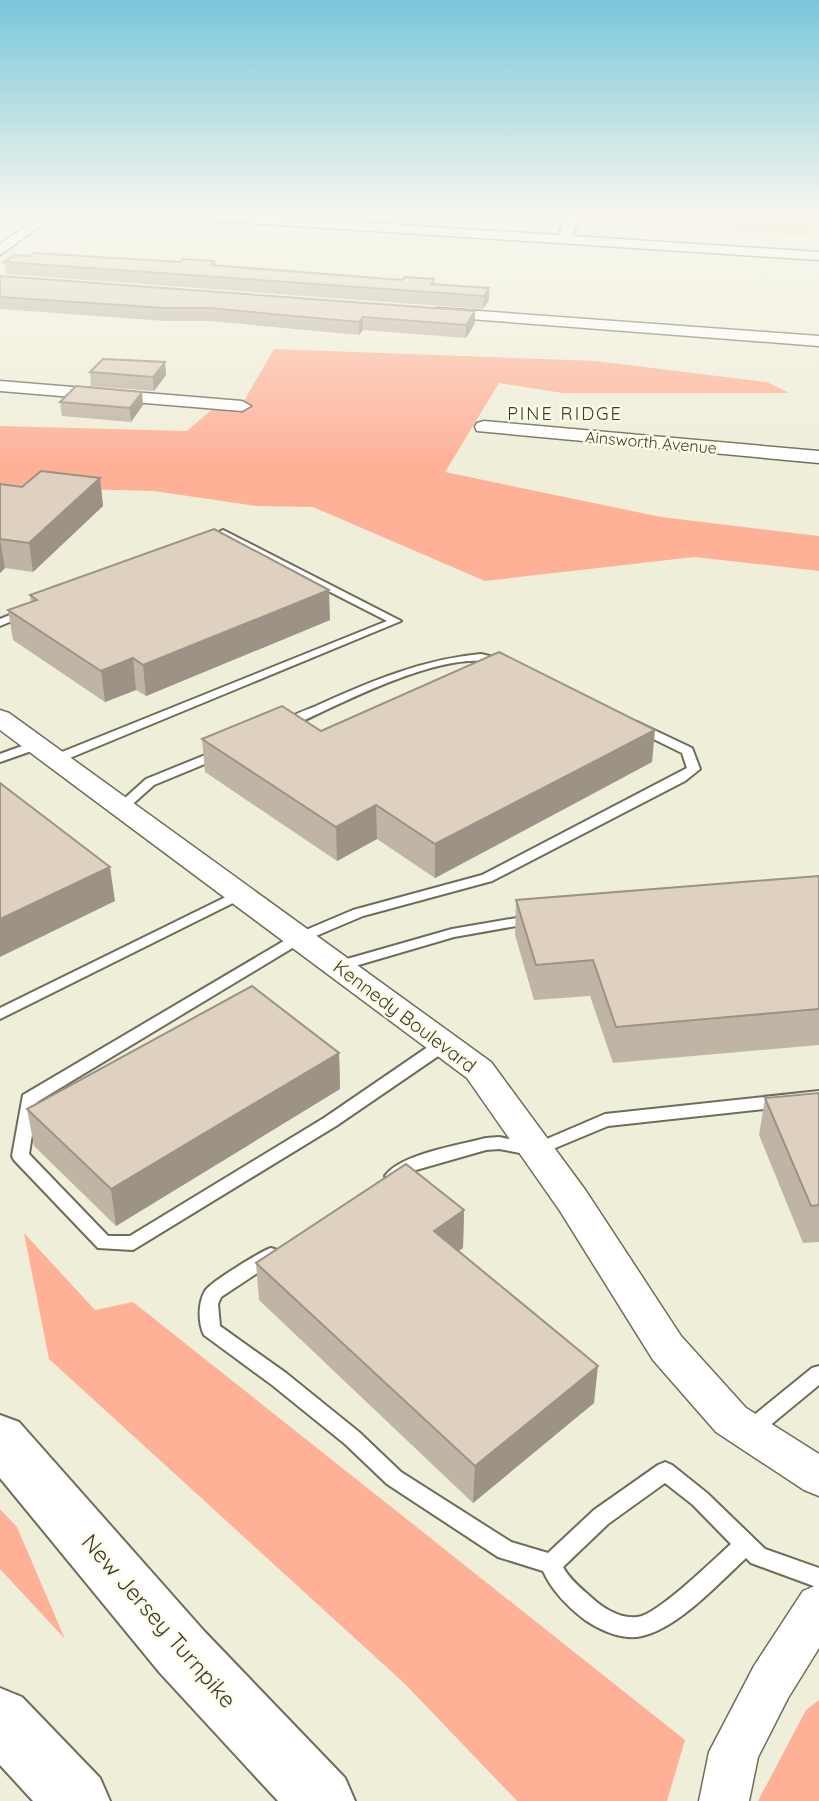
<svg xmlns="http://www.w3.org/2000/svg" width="819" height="1801" font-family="Quicksand,sans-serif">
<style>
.green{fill:#ffb198}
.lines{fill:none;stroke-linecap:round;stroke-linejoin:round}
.service-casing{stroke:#6d6d5a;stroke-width:4}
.minor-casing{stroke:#6d6d5a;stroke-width:3}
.motorway-casing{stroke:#6d6d5a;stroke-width:4}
.service{fill:#fff;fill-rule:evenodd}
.minor{fill:#fff;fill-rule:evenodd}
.motorway{fill:#fff;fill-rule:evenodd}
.wall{fill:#c0b4a4}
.shaded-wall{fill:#9c9286}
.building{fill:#dfd1bf;stroke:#9c9286;stroke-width:2}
.labels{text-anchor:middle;stroke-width:5;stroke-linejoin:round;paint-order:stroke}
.far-street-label{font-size:16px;fill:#3a3a31;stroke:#fcfce6}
.far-neighbourhood-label{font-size:18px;letter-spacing:2px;fill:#3a3a31;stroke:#fcfce6}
.street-label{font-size:19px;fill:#3a3a31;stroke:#fcfce6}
.near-street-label{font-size:23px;fill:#3a3a31;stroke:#fcfce6}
</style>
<rect width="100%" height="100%" fill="#efeed9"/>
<path class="green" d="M586,213h233v13h-7l-1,10 -229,-15z
M274,349l322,12 171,21 22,11h-226l-64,-10 -54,89 216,45 158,19v35l-125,-14 -209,24 -172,-74 -57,-1 -102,-15 -154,-4v-61l187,5 30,-26 24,1z
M24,1233l71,77 38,-8 552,438 -18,61h-150l-112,-117 -356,-325z
M0,1509l17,18 48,112 -65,-70z
M819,1700v101h-61l48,-91z"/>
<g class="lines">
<defs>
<path id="service" d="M223,530l178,91 -341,141h-8l-2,-3 2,-3 335,-135 -164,-84 -17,6 -5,-3z
M27,608l4,1v4l-31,13v-7z
M481,654l25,6 2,2 -6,3c-7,-1 -14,-3 -21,-4 -54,-3 -143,44 -193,67h-8l-2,-3c10,-9 26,-14 38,-19 53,-24 107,-47 165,-52z
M637,722l55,26 8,21 -15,12 -193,100 -129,35 -59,25 -267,161 -8,52 79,82h22l194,-118 114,-78h12l2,4 -2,4 -114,78 -203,124 -35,-2 -84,-88 -2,-4 11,-61 271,-160 59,-25 129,-35 205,-107 -5,-15 -49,-24 -2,-3 2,-3z
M36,741l4,1 2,3 -2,3 -40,14v-8z
M220,749l4,1 2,3 -2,3 -70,29 -28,25h-10l-1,-3 31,-28z
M240,890l5,1 2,3 -2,3 -245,122v-11z
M534,915l5,1 2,3 -2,3 -85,15 -116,34 -7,-5 2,-3 119,-34z
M819,1091v12l-211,23 -72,30 -37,-7 -13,1 -70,20 -22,12 -6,-2 -3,-4c15,-22 75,-31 101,-38l13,-1 36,7 70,-30z
M271,1248l6,2 3,5 -3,5 -56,37 -3,7 2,22 66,47 73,59 42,40 110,70 37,11 46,-43 64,-45 7,-3 7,3 35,28 58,56 54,19v20l-68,-25 -5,-5c-27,25 -68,70 -104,78 -19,5 -42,-6 -57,-16 -17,-13 -33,-29 -42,-49l-45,-14 -111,-73 -42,-40 -73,-59 -68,-50c-6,-12 -6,-32 1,-44 4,-8 56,-40 66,-43zM665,1483l28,22 38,39c-19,17 -67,64 -89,72 -18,5 -37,-6 -50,-18 -10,-9 -22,-18 -29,-31l45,-43z
M819,1366v19l-62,51 -7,2 -7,-2 -3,-6 3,-6 69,-56z"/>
<path id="minor" d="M44,213h15l-59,42v-11z
M149,213h64l345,22 9,-22h14l-9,23 247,16v8l-663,-43z
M437,308l382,28v10l-388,-30 -2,-3 2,-3z
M0,381l242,20 9,5 -9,5 -242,-20z
M484,421l335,30v12l-342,-32 -2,-4 2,-4z
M0,710l9,3 482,349 95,129 95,145 65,72 73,46v42l-15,-6 -88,-58 -63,-72 -93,-149 -93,-133 -467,-348z
M819,1584v64l-31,50 -30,59 -9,44h-50l10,-49 45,-86 49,-75z"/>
<path id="motorway" d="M0,1415l19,7 185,209 141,147 10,23h-77l-118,-128 -160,-195z
M0,1688l22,9 78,81 10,23h-77l-33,-36z"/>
</defs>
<use href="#service" class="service-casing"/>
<use href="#minor" class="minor-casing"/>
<use href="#motorway" class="motorway-casing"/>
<use href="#service" class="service"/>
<use href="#minor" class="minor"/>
<use href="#motorway" class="motorway"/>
</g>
<path class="wall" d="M215,261l1,4 186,15 32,-1v5l55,4v12l-6,9 -477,-35 -2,-12z
M0,276l475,47 -9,15 -103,-8 -4,5 -149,-14h-44l-166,-12z
M165,362l1,13 -12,16 -63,-5 -1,-14z
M60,402l83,3 -12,17 -69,-6z
M100,478l3,28 -70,66 -28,-4 -5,5v-89l22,3z
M30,595l300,25 -184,76 -10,-6 -31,12 -92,-62 -5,-30 23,-8z
M321,731l331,31 -217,116 -58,-39 -40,22 -132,-89 -3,-33z
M819,876v169l-206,18 -23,-67 -56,4 -19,-65 1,-35z
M339,1053l1,36 -224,137 -82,-80 -7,-37z
M819,1093v149l-16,1 -44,-108 6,-37z
M464,1210l-1,38 -5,3 136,152 -121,100 -214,-203 -3,-37z"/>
<path class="shaded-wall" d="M489,288v12l-6,9 1,-13z
M475,311v12l-9,15v-13z
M363,317v13l-4,5v-13z
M165,362l1,13 -12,16 -1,-14z
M142,392l1,13 -12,17 -1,-14z
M100,478l3,28 -70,66 -4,-29z
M0,539l5,29 -5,5z
M329,590l1,30 -184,76 -3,-31z
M133,658l3,32 -31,12 -4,-31z
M655,730l-3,32 -217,116v-34z
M376,805l1,34 -40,22 -1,-34z
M110,867l5,34 -115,56v-38z
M339,1053l1,36 -224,137 -5,-37z
M464,1210l-1,38 -29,20v-37z
M598,1366l-4,37 -121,100 2,-37z"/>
<path class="building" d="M34,253l146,9 3,-3 32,2 -4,4 191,15 3,-3 29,2 -3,5 58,4 -5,8 -480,-34 10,-7 16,1z
M0,276l475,35 -9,14 -103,-8 -4,5 -150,-14h-44l-165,-11z
M103,359l62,3 -12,15 -63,-5z
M76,386l66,6 -12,16 -70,-6z
M41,471l59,7 -71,65 -29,-4v-55l22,3z
M214,529l115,61 -186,75 -10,-7 -32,13 -93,-61 29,-10 -7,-5z
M499,652l156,78 -220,114 -59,-39 -40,22 -134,-88 80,-33 39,25z
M0,783l110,84 -110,52z
M819,876v133l-203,18 -23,-67 -57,5 -20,-65z
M252,986l87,67 -228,136 -84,-80z
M819,1093v112l-8,1 -46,-108z
M406,1164l58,46 -30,21 164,135 -123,100 -219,-203z"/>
<linearGradient id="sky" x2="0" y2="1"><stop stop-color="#79c7da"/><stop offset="0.46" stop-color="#f8f7ee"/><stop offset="1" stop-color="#f8f7ee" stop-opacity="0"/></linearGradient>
<rect width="819" height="465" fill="url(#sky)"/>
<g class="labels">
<g class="far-street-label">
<text transform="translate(651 442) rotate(5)" y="6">Ainsworth Avenue</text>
</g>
<g class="far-neighbourhood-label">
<text x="565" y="420">PINE RIDGE</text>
</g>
<g class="street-label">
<text transform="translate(405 1016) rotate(37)" y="7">Kennedy Boulevard</text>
</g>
<g class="near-street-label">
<text transform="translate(159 1621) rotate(49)" y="8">New Jersey Turnpike</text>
</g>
</g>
</svg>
